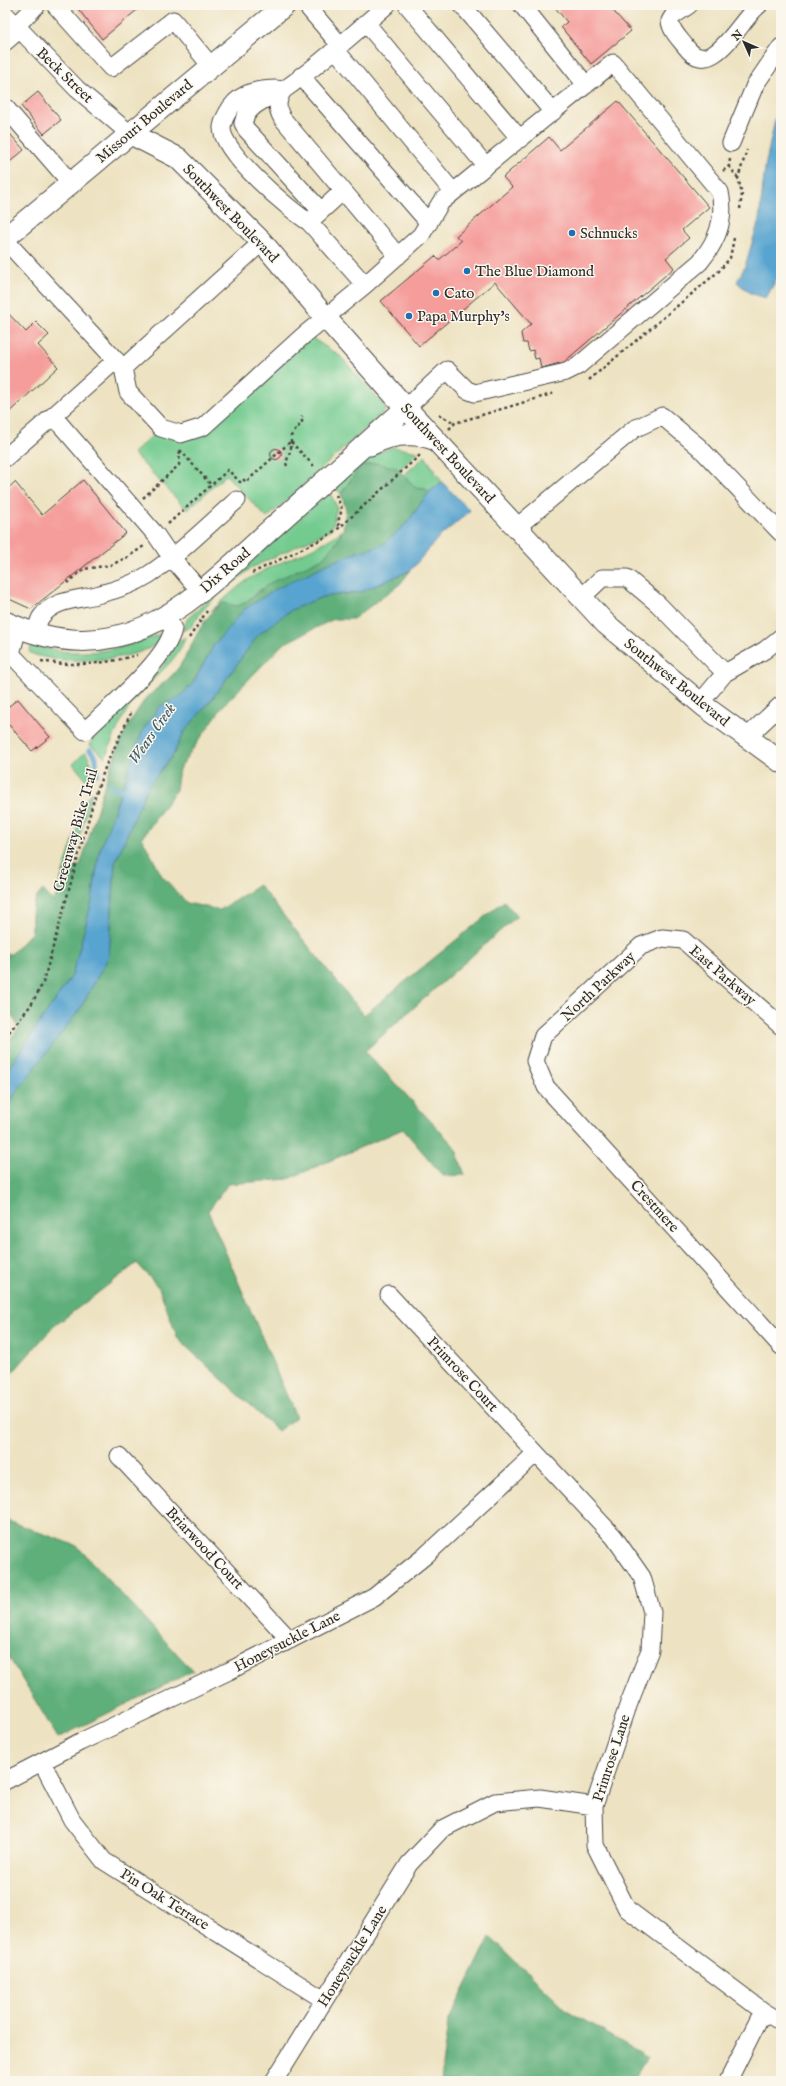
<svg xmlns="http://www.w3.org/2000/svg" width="786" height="2086" font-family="'IM FELL English',serif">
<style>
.green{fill:#73cb90;stroke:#4f7b5e}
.forest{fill:#5eaf7a;stroke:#446d52}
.water{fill:#58a4d0;stroke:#42687e}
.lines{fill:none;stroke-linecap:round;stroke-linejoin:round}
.stream{stroke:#58a4d0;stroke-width:5}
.building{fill:#f59d9b}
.minor-casing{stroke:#484642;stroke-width:19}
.major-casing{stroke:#484642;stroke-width:23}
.path{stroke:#484642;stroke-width:2.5;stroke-dasharray:3 3;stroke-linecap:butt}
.minor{stroke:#fff;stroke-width:17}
.major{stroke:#fff;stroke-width:21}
.poi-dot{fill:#1f6fb2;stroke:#fbf7ec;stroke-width:1.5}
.labels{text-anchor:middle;stroke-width:3;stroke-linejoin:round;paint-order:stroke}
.street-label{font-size:15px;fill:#2b2b2b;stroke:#fbf7ec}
.poi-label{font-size:15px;fill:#2b2b2b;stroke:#fbf7ec;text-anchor:start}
.water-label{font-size:16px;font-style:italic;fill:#3d5b6d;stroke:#fbf7ec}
</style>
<rect width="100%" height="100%" fill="#fbf7ec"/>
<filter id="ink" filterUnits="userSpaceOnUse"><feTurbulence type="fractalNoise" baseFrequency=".025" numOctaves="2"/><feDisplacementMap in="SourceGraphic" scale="8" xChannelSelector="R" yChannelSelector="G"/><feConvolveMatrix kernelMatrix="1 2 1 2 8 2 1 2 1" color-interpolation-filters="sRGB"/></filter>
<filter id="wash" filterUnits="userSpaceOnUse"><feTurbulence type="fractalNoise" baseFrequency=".012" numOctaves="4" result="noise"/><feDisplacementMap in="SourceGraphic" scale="16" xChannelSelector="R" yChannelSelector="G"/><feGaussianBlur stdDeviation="0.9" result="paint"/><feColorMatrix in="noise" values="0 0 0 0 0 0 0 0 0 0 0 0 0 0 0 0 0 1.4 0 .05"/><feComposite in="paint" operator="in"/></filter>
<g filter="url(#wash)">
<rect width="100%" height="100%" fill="#ede2c1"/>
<path class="green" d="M312,338l28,18 47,53 -120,109 -41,-43 -39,35 -54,-57 20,-18 29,4z
M393,447l25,5 -19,18 -2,-2 -46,11 -10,15 -4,-4v-5c17,-17 32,-31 56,-38z
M425,456l17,26 -13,10 -4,-3h-9l-12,-14z
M326,495h5l6,12 -5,21 -8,5 -73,35 -37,31 -13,13 -10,15 -9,4 6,-13z
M343,530l-7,13 -15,16 -63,32 -13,12 -8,4 -14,-4 -12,8c14,-12 27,-26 43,-35 29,-17 62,-25 89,-46z
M158,635l4,1c-9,27 -112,30 -133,16l2,-5c6,-2 30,5 39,5 35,1 57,-5 88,-17z
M186,637c-10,26 -33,40 -50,61 -14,16 -22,40 -31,59l-15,-12 4,-9 70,-72 14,-23z
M85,752c8,10 6,17 2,29l-14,-17z
M92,792l-21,75 -7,2 23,-72z"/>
<path class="forest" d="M376,463l21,5 19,20 10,1 3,3 -22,31 -25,22 -27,8 -141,92 -21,38 -13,14 -21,10 -16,23 -44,123 -7,48 -20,75 -67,97v-28l14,-17 -10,-18 -4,-1v-55h6l21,-22c0,-16 -2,-30 11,-42l11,12 10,-33 16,-4c18,-52 30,-119 64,-164 10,-12 26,-21 35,-34 15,-23 21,-48 44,-64l14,3 8,-3 25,-20 51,-24 15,-15 7,-14 3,-21 -5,-15 20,-28z
M411,570l-11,14 -47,35h-19l-51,25 -60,62 -44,63 -3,21 -34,48 20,38 25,27 33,7 39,-25 105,130 140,-114 13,15 -152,135 90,96 10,28 -22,1 -40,-47 -115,50 -60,5 -20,27 88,206 -18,14 -100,-92 -19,-51 -22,-25 -84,64 -48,54v-268l9,-18 95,-139 6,-93 33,-77 25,-31 11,-23 28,-33 46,-64 33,-25 31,-13 39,-5z
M5,1516l6,6 66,24 116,125 -135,67 -53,-87z
M490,1937l75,72 82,48 -14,24h-193l8,-59z"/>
<path class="water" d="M781,104v167l-15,27 -16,-5 -13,-11 8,-16 14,-46 6,-53 12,-57z
M442,482l28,29 -32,27 -27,32 -50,22 -39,5 -31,13 -33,25 -46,64 -28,33 -11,23 -25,31 -33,77 -6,93 -29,53 -66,86 -9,18v-40l67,-97 20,-75 7,-48 44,-123 16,-23 21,-10 13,-14 21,-38 29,-35 33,-21 49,-24 30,-12 27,-8 25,-22 22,-31z"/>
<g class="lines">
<path class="stream" d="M90,750l6,7 1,17
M110,785l17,8"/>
</g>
<g id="blocks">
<path class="building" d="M75,5h68l-41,34z
M553,5h55l23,26 -40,33 -30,-37 6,-5z
M38,92l23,28 -17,14 -23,-28z
M618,101l91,106 -27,23 7,8 -23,20 8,10 -110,94 -23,6 -2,-10 -4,1 -2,-9 -4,1 -2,-8h-4l-2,-10 10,-9 -36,-42 -76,64 -38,-45 54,-45 4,4 22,-19 -5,-5 56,-49 -9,-10 46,-40 11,13z
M5,128l19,22 -19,16z
M5,310l21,22 10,-10 13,13 -11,10 20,22 -53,49z
M270.5 454a5.5 5.5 0 1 1 11 0a5.5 5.5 0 1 1-11 0Z
M83,480l43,53 -95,76 -24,-11 -2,-2v-105l10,-9 27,33z
M18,699l32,38 -18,14 -23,-26 -4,3v-19z"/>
</g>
</g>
<g filter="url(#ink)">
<use href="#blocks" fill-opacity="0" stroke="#484642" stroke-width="1"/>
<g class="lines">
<defs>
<path id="minor" d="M55,5l56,63 62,-48 38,46
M306,5l34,40
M407,5l113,134
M462,5l91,107
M522,5l64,80
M689,5l-16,11 -3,5c1,10 10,18 16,26 26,35 54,-28 73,-42
M5,14l72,75 52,44
M366,23l120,143
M16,26l21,-21
M5,42l14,-12
M335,49l118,143
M301,76l128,147
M277,89c-18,0 -35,3 -46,18 -4,6 -8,13 -9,20 -2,24 67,83 87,95
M284,89c-7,11 -8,18 -2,29l116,138
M5,107l65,75
M731,143l24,-58 26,-38
M343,191l-34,31 56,63
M321,211l-75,-82 -3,-6c5,-20 27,-25 42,-34 36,-25 69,-56 102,-84
M5,240l118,128 5,24 33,36 20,6 22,-7 101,-92 61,-50 56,-50 20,-33 172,-139 107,129c6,28 -3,49 -20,70l-122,104 -12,6 -91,21 -8,-3 -20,-20 -41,38
M123,368l139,-126
M53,416l63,-56
M5,458l48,-42 103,119 15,22 30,35
M517,527l117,-98 28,-13 37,31 82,86
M581,598l21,-20h25l31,26 67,69
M18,628l-7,26 74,77c23,-23 82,-71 88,-102l-7,-12
M36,634c1,-5 2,-13 5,-17 14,-19 39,-17 59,-23 16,-4 34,-10 48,-19 32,-21 60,-50 89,-75
M700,703l25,-30 40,-23 16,-13
M747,737l34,-32
M781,1026l-98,-86 -21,-2 -21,8 -98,90 -8,25 11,26 235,259
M389,1295l225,242 28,40 10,35 -2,38 -21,53 -35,103 1,39 32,64 136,102 18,11
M119,1456l171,184
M42,1762l30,58 32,41 220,139
M5,1781l75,-39 149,-71 145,-74 51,-41 111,-103
M274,2081l135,-217 33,-35 53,-27 45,-4 54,8
M728,2081l35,-70"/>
<path id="major" d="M129,133l49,25 84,84 63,75 70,79 211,228 98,82 77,56
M5,238l280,-233
M370,445c21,-11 43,-14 66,-5
M5,622c119,53 184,-18 266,-93 45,-40 90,-81 135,-121"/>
</defs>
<use href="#minor" class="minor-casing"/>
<use href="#major" class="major-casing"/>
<path class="path" d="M729,166l9,12
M723,171l6,-5 1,-7
M740,209l2,-15 -4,-16 9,-28
M589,380l130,-109 11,-13 4,-20
M439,415l16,8
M449,429l6,-6 100,-30
M291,442l23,24
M180,450l31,35
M287,466l-1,-3 5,-14v-13l11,-14v-6
M336,495l6,14 -4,13 1,6
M143,498l36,-33 1,-16
M168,524l60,-54 12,12 3,-3 3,3 44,-40
M252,573l72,-35 15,-10 81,-73
M67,583l17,-14 27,-4 17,-8 16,-11
M189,638l18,-27
M41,661c33,6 65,3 96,-6
M5,1037l26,-32 12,-22 52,-187 11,-31 26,-54"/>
<use href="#minor" class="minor"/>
<use href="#major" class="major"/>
</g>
</g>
<g class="poi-dot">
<circle cx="572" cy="233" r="4"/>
<circle cx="467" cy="271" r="4"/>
<circle cx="436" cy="293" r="4"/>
<circle cx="409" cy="316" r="4"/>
</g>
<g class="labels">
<g class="street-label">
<text transform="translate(65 75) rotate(44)" y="5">Beck Street</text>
<text transform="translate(144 121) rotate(-40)" y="5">Missouri Boulevard</text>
<text transform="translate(231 213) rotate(46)" y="5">Southwest Boulevard</text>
<text transform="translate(448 453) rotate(47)" y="5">Southwest Boulevard</text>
<text transform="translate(225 570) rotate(-41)" y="5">Dix Road</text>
<text transform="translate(677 682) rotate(39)" y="5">Southwest Boulevard</text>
<text transform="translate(75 830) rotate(-74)" y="5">Greenway Bike Trail</text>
<text transform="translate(723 975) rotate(41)" y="5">East Parkway</text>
<text transform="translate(598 986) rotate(-43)" y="5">North Parkway</text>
<text transform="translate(655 1206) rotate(48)" y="5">Crestmere</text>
<text transform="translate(463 1374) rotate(47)" y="5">Primrose Court</text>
<text transform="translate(205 1548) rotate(47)" y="5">Briarwood Court</text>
<text transform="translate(287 1641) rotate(-27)" y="5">Honeysuckle Lane</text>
<text transform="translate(611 1758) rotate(-72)" y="5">Primrose Lane</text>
<text transform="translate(165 1899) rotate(32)" y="5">Pin Oak Terrace</text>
<text transform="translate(352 1956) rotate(-58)" y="5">Honeysuckle Lane</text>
</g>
<g class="poi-label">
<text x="580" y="238">Schnucks</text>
<text x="475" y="276">The Blue Diamond</text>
<text x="444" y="298">Cato</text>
<text x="417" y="321">Papa Murphy's</text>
</g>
<g class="water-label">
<text transform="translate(151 733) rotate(-55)" y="6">Wears Creek</text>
</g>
</g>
<rect width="786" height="2086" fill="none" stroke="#fbf7ec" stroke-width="20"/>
<g transform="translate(744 42) rotate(315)" stroke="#fbf7ec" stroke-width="3" paint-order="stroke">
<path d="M0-3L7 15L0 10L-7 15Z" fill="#2b2b2b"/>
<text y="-6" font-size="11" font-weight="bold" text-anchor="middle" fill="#2b2b2b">N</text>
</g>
</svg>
